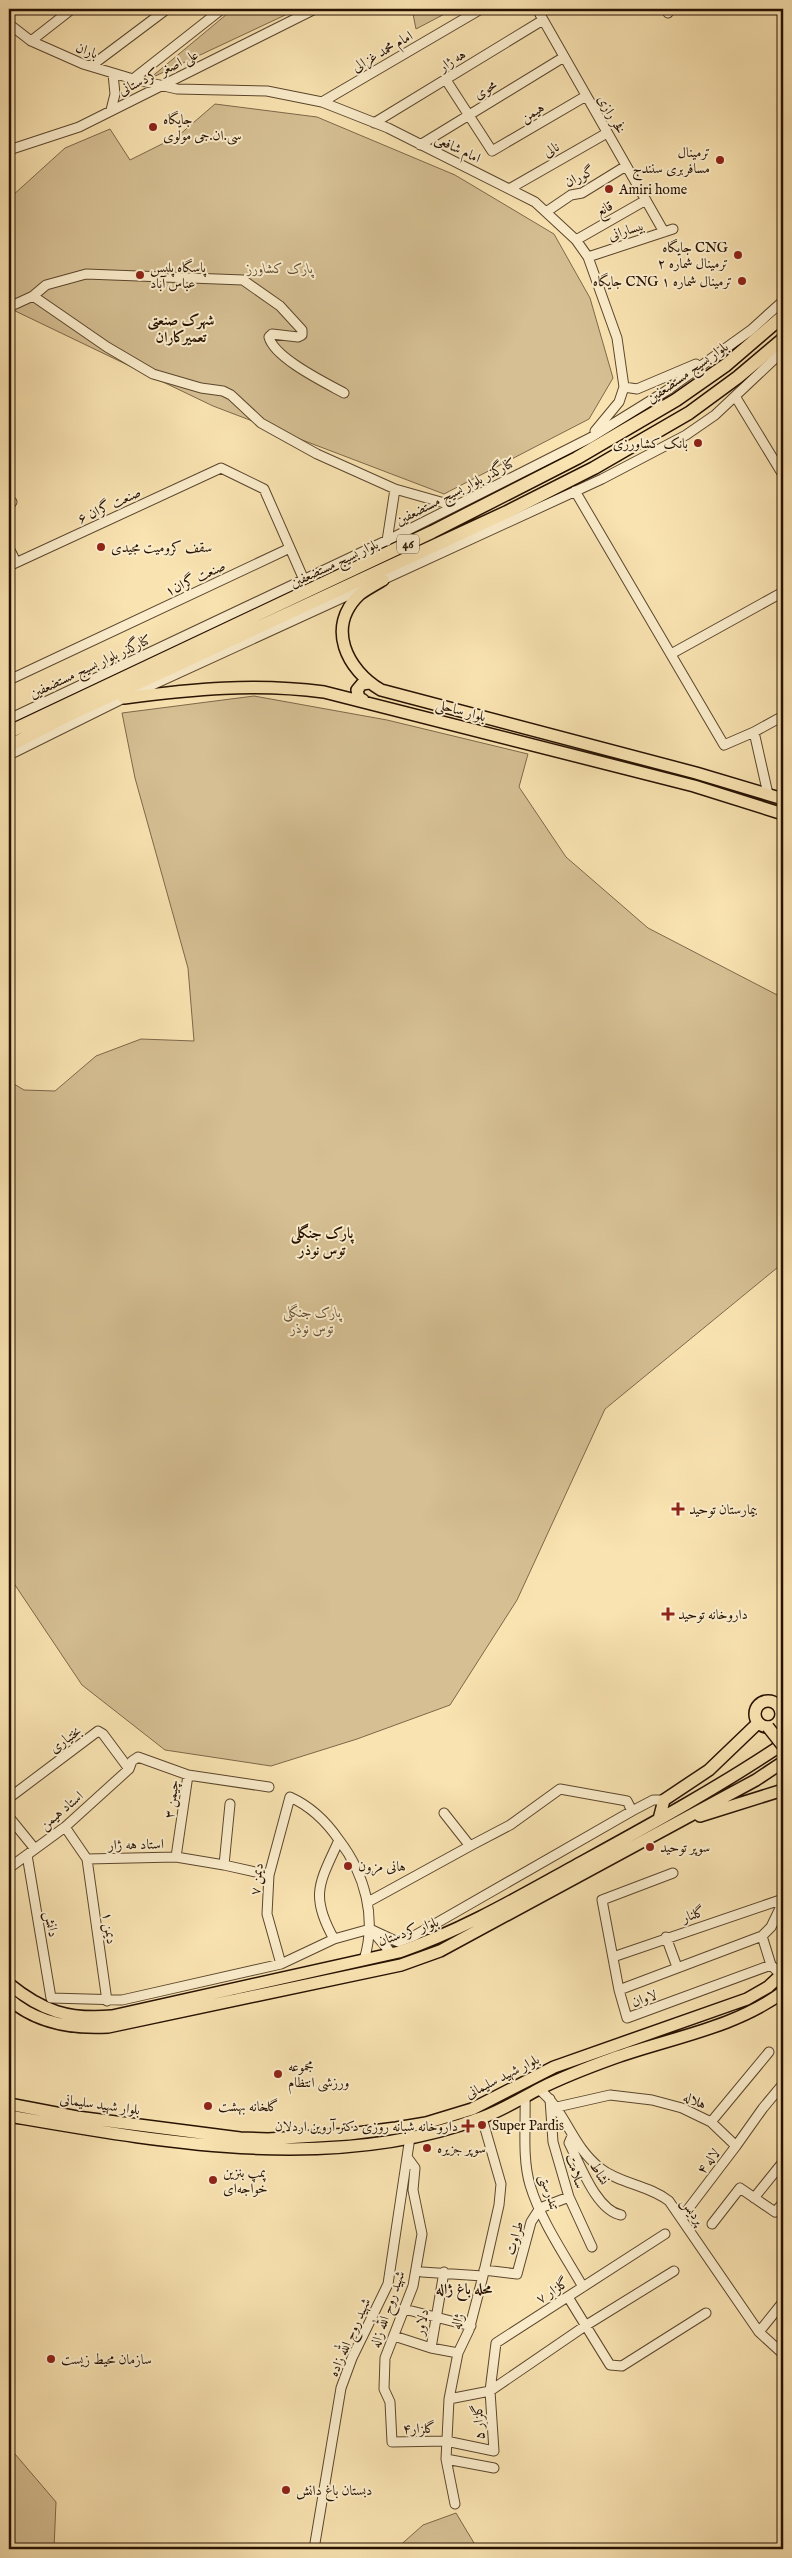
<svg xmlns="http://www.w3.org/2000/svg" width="792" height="2558" font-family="'IM FELL English',Amiri,serif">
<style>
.green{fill:#d5bf93;stroke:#7e684a}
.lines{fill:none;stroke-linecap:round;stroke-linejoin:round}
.minor-casing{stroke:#5b462d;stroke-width:11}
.major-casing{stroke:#261101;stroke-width:14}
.highway-casing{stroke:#261101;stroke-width:15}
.minor{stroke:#fbedcc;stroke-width:9}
.major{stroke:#f9e3b1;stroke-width:11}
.highway{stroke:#f9e3b1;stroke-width:12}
.major-bridge-casing{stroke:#261101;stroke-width:14;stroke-linecap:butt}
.major-bridge{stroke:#f9e3b1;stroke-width:11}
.poi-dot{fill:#8f2418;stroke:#fbedcc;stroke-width:2}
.labels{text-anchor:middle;stroke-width:4;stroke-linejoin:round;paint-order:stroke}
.shield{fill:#fbedcc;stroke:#66533e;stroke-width:1}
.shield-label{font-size:12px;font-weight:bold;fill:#261101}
.street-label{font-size:14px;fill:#261101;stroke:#fbedcc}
.poi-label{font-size:14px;fill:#261101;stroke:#fbedcc;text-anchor:start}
.park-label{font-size:14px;font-style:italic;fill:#634e34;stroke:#fbedcc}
.neighbourhood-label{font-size:15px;font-weight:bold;fill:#261101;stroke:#fbedcc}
</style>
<rect width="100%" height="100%" fill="#f9e3b1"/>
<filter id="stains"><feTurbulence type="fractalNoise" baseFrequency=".004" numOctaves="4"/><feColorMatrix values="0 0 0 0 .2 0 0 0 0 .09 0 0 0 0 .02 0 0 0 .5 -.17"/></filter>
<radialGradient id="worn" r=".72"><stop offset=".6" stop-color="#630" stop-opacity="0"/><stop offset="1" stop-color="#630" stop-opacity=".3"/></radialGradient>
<path class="green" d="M233,9h65l-149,70z
M412,9h42l-38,20z
M215,104l102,13 138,58 99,59 36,64 23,80 -24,41 -145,75 -231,-88 -204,-98v-108l3,-4 53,-48 45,-19 20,31 48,-24z
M254,696l133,24 141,34 -9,33 47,70 82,71 135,70v265l-178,146 -88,191 -67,105 -93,34 -86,27 -106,-16 -83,-65 -73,-109v-495l15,9 31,1 41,-35 45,-17 53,2 -6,-73 -53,-190 -13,-65z
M9,2447l47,55 -2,47h-45z
M456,2513l21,35 -81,1 27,-24z"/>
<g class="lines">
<defs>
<path id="minor" d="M537,9l127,223
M665,9l3,4
M9,24l22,17 52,23 50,15 44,10 90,2 55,11 66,26 147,74 41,38 12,17 29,81 7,49 -5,15 -24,29
M31,41l41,-32
M91,66l76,-57
M133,79l89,-70
M446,80l46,71 94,-55
M322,102l159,-93
M111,110l4,-16 -2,-20
M374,123l169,-103
M420,145l144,-88
M9,150l70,-23 236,-118
M509,189l98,-56
M546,212l25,-17 11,-2 44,-27
M576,240l70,-40
M588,257l85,-28
M33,296l74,51 46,27 48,14 22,3 8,4 30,28 56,31 78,35 60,17
M9,307l24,-11 13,-11 40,-11 157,6 37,26 22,24v5l-4,2 -26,-3 -3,3c5,21 57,46 75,56
M624,387l13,2 59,-25
M735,396l48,79
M575,491l149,254 30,-13 29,-16
M9,505l3,-3
M387,541l8,-52
M9,548l7,14
M290,548l14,32
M9,566l212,-98 43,21 26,59 -281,132
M378,582l224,-103 84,-44 29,-20 68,-64
M671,654l112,-62
M9,719l387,-183 194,-98 76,-47 85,-61 32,-29
M754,732l14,62
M9,755l115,-57 240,-110
M9,1798l89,-67 5,3 26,35
M444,1813l26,33 40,-21 50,-36 67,12 5,10
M9,1817l26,32
M65,1827l22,32 89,-2 48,8 45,10
M339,1840c26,34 38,78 25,120
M27,1855l24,143 71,2 159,-36 53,-25c-25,-44 -14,-57 5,-99 -13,-19 -29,-34 -49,-43l-21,78 -2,39 14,50
M176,1857l12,-82
M87,1859l20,142
M224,1865l6,-61
M9,1868l56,-41 64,-58 3,-8 6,-4 50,18 81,12
M368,1902l102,-56
M374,1933l18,21
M762,1936l-143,54 8,28 144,-53 10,10
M666,1937l11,30
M334,1939l36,-10 28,13 16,-6 218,-125 21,-11h11
M613,1957l170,-58
M771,1965l-9,-29 9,-9 12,-25
M619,1990l-17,-90 71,-27
M539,2089c28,24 32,56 61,79 20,16 49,17 69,33l90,131 24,22
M525,2097c1,28 -3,61 5,88 11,36 34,69 53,102
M550,2099l3,43 16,55 23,50
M557,2107l53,-12 42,5 30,8 29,14 25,24 27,-38 20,-24
M711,2122l58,-70
M572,2136l-3,7c11,21 27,67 52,72
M407,2157l8,11 -2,22 9,44 -9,52 -28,72 -1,31 6,13 2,40 54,-1 48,10 -4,-60 6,-48 169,-109
M754,2198l29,-36
M682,2217l54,-71
M712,2224l28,-36 35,24 8,-9
M484,2270l33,4 14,-52 9,-14 29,-11
M422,2272l61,4
M568,2297l42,68 12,1 84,-53
M404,2309l67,17
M759,2332l24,-30
M394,2336l37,12 27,5
M431,2348l13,-76
M449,2399l41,-8 95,-65 89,-55
M446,2459l48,9
M455,2504l-9,-45 3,-60 9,-46 11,-23 14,-54 16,-71 2,-21 -19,-66
M314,2549l27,-161 11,-30 36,-74 22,-147"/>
<path id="major" d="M383,580c-7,4 -16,9 -23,14 -35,33 -13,76 21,96l315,83 87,26
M124,698c70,-9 130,-15 200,-6l370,94 89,28
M363,700l-4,-2 -2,-8 5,-6 7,-1
M755 1714a13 13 0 1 1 26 0a13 13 0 1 1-26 0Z
M700,1816l83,-26
M659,1819l5,-19 45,-30 49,-47
M9,1984c33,27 60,36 103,32l287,-64c61,-21 118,-54 174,-85 71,-39 143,-78 210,-123
M9,1999c27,24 64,30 99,28l293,-62 39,-14 316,-171 27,-18
M9,2104l68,13 163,21 28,1 81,-5 47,-6 30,-5 46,-14 82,-42 193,-68 21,-12 15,-14
M9,2116c152,26 323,58 472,2 20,-7 39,-19 58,-29 24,-12 50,-22 75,-31 56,-20 121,-30 169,-66"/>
<path id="highway" d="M9,732l423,-200 145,-74 99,-58 50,-35 57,-49
M9,746l60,-31 438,-203 87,-44 95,-55 49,-36 45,-38"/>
</defs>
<use href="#minor" class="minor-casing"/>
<use href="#major" class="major-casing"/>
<use href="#highway" class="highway-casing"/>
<use href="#minor" class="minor"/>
<use href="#major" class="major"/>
<use href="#highway" class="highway"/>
<defs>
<path id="major-bridge" d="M768,1727l15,19"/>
</defs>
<use href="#major-bridge" class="major-bridge-casing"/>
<use href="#major-bridge" class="major-bridge"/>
</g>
<g class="poi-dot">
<circle cx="153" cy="127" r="5"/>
<circle cx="720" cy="160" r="5"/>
<circle cx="609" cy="189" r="5"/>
<circle cx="738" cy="255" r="5"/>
<circle cx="140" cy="275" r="5"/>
<circle cx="742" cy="281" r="5"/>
<circle cx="698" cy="443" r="5"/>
<circle cx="101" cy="547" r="5"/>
<path d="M675.5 1501.5h5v5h5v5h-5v5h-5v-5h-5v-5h5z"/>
<path d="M665.5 1606.5h5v5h5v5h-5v5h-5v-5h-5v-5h5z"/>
<circle cx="650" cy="1847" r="5"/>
<circle cx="348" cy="1866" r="5"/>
<circle cx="278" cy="2074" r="5"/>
<circle cx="208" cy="2106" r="5"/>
<circle cx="482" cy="2125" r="5"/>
<path d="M465.5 2118.5h5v5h5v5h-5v5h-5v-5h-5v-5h5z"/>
<circle cx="427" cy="2148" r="5"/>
<circle cx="213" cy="2180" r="5"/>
<circle cx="51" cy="2359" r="5"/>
<circle cx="286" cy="2490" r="5"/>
</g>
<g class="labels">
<rect class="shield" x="397" y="534.5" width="22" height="19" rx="4"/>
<g class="shield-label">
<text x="408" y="548">46</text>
</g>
<g class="street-label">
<text transform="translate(87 50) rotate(21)" y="5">باران</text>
<text transform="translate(382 51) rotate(-30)" y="5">امام محمد غزالی</text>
<text transform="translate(452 60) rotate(-32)" y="5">هه ژار</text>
<text transform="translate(158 72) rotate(-26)" y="5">علی اصغر کردستانی</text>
<text transform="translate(485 89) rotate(-31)" y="5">محوی</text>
<text transform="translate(532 112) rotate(-30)" y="5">هیمن</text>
<text transform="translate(612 114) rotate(60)" y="5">فخر رازی</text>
<text transform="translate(458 148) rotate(26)" y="5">امام شافعی</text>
<text transform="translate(551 149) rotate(-30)" y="5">نالی</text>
<text transform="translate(579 176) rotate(-26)" y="5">گوران</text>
<text transform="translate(604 208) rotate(-28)" y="5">قانع</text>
<text transform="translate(626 230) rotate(-18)" y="5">بیسارانی</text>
<text transform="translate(687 372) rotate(-35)" y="5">بلوار بسیج مستضعفین</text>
<text transform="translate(455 491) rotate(-27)" y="5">کنارگذر بلوار بسیج مستضعفین</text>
<text transform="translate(109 505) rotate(-25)" y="5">صنعت گران ۶</text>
<text transform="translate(334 563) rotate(-25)" y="5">بلوار بسیج مستضعفین</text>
<text transform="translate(195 578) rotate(-25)" y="5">صنعت گران۱</text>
<text transform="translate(90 666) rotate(-25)" y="5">کنارگذر بلوار بسیج مستضعفین</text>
<text transform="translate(461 710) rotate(15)" y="5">بلوار ساحلی</text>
<text transform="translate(65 1739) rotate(-36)" y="5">بختیاری</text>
<text transform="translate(171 1799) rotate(-82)" y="5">چیمن ۳</text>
<text transform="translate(61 1810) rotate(-40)" y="5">استاد هیمن</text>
<text transform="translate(136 1844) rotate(-1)" y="5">استاد هه ژار</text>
<text transform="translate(256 1879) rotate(-83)" y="5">دیمن ۷</text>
<text transform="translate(693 1914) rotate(-19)" y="5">گلنار</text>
<text transform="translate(52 1924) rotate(80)" y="5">دانش</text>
<text transform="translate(110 1928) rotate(82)" y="5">دیمن ۱</text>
<text transform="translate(408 1931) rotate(-19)" y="5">بلوار کردستان</text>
<text transform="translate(644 1998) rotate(-19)" y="5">لاوان</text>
<text transform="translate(502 2076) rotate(-27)" y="5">بلوار شهید سلیمانی</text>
<text transform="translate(695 2100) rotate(23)" y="5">هلاله</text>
<text transform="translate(100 2104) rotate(8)" y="5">بلوار شهید سلیمانی</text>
<text transform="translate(708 2161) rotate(-52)" y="5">لاله ۴</text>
<text transform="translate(576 2171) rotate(73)" y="5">سلامت</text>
<text transform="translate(600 2173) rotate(61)" y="5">نشاط</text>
<text transform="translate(550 2192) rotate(71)" y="5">تندرستی</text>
<text transform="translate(693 2211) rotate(55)" y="5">پردیس</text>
<text transform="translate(514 2238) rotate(-74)" y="5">طراوت</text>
<text transform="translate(552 2290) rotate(-33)" y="5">گلزار ۷</text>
<text transform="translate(387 2309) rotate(-71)" y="5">شهید روح الله زاله</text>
<text transform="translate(457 2321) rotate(-72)" y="5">ژاله</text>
<text transform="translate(421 2322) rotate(-79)" y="5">دلاور</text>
<text transform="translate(349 2337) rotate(-66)" y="5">شهید روح الله زاده</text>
<text transform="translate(478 2422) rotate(-94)" y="5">گلزار ۵</text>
<text transform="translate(419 2428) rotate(-1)" y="5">گلزار۴</text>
</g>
<g class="poi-label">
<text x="163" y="124">جایگاه<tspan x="163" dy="16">سی.ان.جی مولوی</tspan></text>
<text x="710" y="157" text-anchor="end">ترمینال<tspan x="710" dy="16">مسافربری سنندج</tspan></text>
<text x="619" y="194">Amiri home</text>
<text x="728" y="252" text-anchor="end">جایگاه CNG<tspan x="728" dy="16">ترمینال شماره ۲</tspan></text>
<text x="150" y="272">پاسگاه پلیس<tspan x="150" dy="16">عباس آباد</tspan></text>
<text x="732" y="286" text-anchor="end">جایگاه CNG ترمینال شماره ۱</text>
<text x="688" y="448" text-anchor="end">بانک کشاورزی</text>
<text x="111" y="552">سقف کرومیت مجیدی</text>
<text x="689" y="1514">بیمارستان توحید</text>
<text x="678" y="1619">داروخانه توحید</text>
<text x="660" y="1852">سوپر توحید</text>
<text x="358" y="1871">هانی مزون</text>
<text x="288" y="2071">مجموعه<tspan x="288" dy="16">ورزشی انتظام</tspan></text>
<text x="218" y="2111">گلخانه بهشت</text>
<text x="492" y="2130">Super Pardis</text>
<text x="458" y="2131" text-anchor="end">داروخانه شبانه روزی دکتر آروین اردلان</text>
<text x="437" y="2153">سوپر جزیره</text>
<text x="223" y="2177">پمپ بنزین<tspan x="223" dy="16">خواجه‌ای</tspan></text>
<text x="61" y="2364">سازمان محیط زیست</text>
<text x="296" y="2495">دبستان باغ دانش</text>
</g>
<g class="park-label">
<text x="280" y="273">پارک کشاورز</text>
<text x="312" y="1317">پارک جنگلی<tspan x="312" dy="16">توس نوذر</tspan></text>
</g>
<g class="neighbourhood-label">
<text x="181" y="325">شهرک صنعتی<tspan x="181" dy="17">تعمیرکاران</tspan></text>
<text x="322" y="1238">پارک جنگلی<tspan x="322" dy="17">توس نوذر</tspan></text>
<text x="464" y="2294">محله باغ ژاله</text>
</g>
</g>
<rect width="792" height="2558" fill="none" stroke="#f9e3b1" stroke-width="30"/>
<rect x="10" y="10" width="772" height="2538" fill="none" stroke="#261101" stroke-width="2.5"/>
<rect x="15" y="15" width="762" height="2528" fill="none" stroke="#261101"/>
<rect width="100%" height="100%" filter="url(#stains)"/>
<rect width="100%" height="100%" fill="url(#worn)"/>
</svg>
